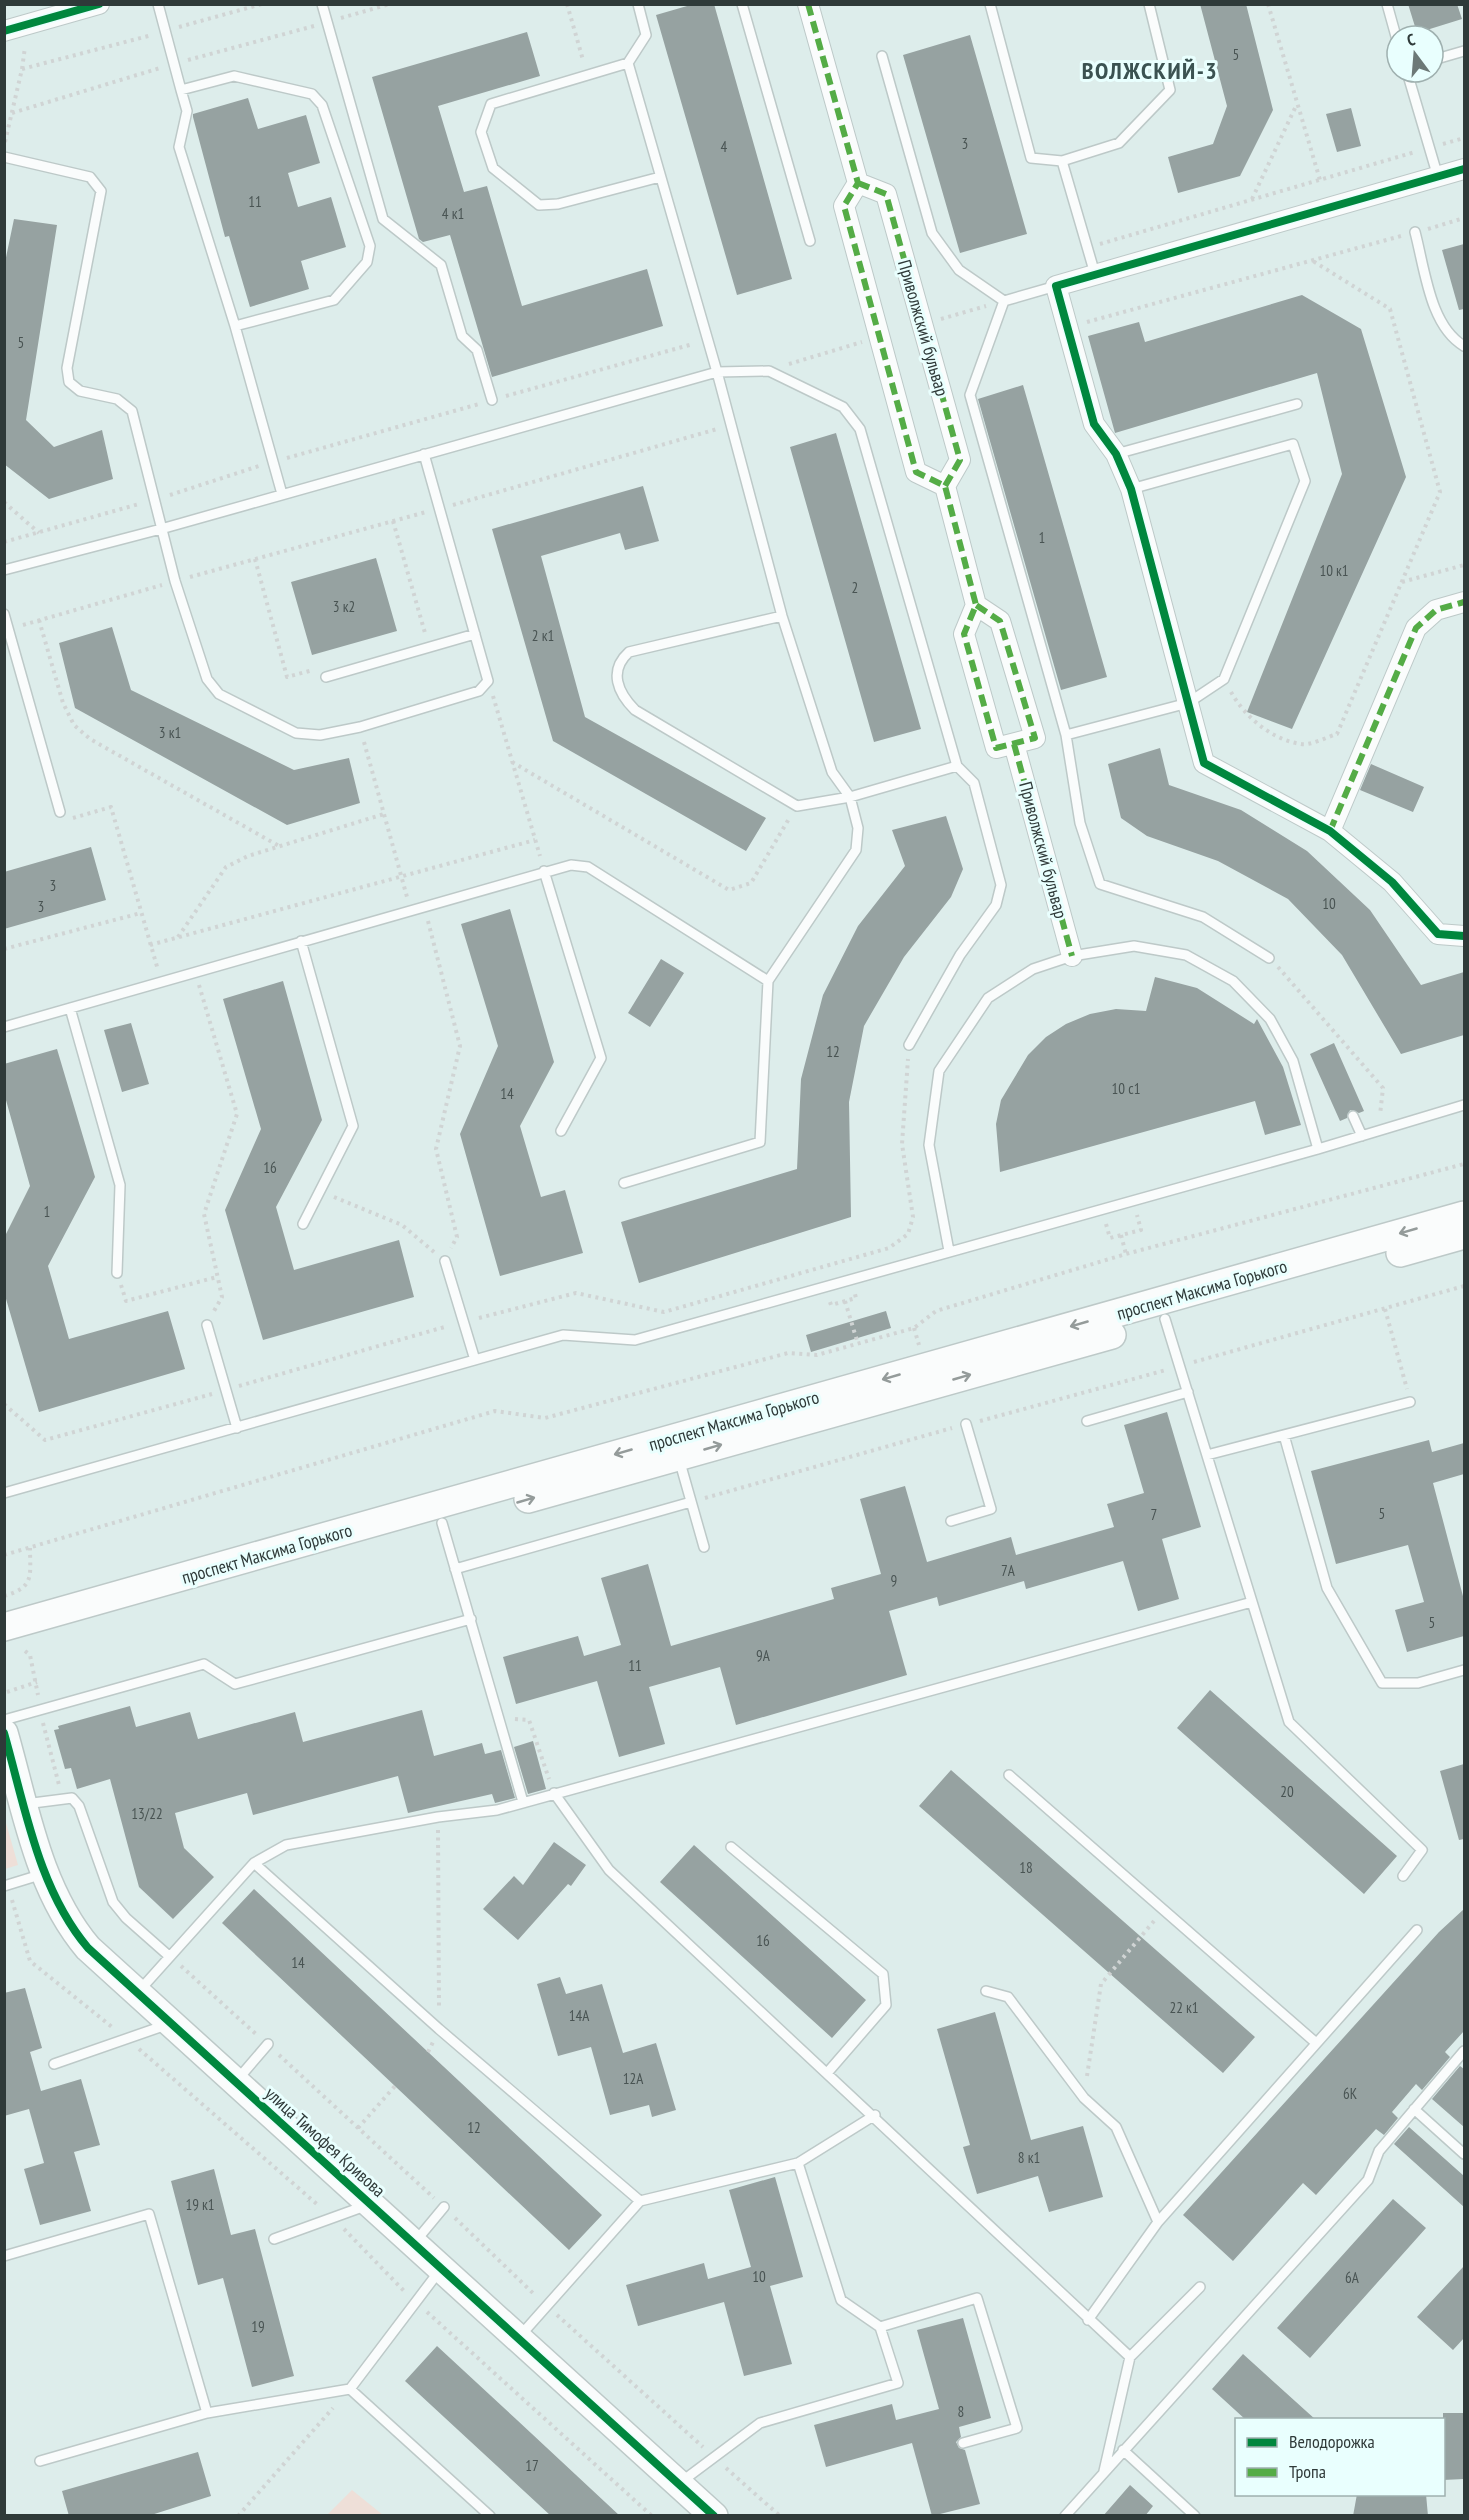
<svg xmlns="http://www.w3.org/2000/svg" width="1469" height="2520" font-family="'PT Sans Narrow',sans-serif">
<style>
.green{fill:#eedfd8}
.building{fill:#96a2a1}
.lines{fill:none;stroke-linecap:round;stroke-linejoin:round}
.lane-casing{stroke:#bdc9c8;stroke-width:12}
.street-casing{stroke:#bdc9c8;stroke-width:22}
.secondary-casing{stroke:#bdc9c8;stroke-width:30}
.path{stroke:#d0d4d4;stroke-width:4;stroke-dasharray:3 4.5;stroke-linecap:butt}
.lane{stroke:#fafcfc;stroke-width:9}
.street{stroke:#fafcfc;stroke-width:20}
.secondary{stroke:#fafcfc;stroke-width:27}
.quiet{stroke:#54ac46;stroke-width:6;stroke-dasharray:12 6;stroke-linecap:butt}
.cycleway-casing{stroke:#e9fffe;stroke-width:11}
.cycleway{stroke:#00873e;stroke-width:8}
.oneway{stroke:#949b9a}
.labels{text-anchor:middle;stroke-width:6;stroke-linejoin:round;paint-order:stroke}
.number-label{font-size:15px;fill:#495453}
.street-label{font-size:18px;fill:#2f3a39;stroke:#e9fffe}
.district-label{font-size:24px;font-weight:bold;letter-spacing:1.5px;fill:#3b5251;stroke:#e9fffe}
</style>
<rect width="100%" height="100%" fill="#ddedeb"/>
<path class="green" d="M4,1816l14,49 -13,4h-1z
M352,2490l31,25h-56z"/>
<path class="building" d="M694,4h20l78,275 -55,16 -81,-280z
M1200,4h46l27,106 -33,66 -62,17 -10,-36 45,-13 14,-38z
M1408,4h49l5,15 -45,14z
M527,32l13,44 -102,30 26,86 23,-6 35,120 125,-37 16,57 -171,51 -42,-142 -27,7 -4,-3 -47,-162z
M970,35l57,199 -67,19 -57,-198z
M248,98l10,31 48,-14 14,48 -32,10 10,34 33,-10 15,50 -45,14 8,28 -59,18 -21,-71 -4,1 -32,-120v-3z
M1351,108l10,38 -24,6 -11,-38z
M14,219l43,6 -31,195 28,27 48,-17 11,49 -64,20 -45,-35v-197z
M1464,244v65l-5,1 -17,-60z
M1302,295l59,34 45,148 -114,252 -45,-17 95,-238 -25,-101 -202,60 -27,-97 51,-14 6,20z
M1023,385l84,292 -46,13 -83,-291z
M836,433l85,296 -47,13 -84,-295z
M643,486l16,55 -34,9 -5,-17 -79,23 44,161 181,101 -20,33 -193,-110 -61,-212z
M376,558l21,73 -85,24 -21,-73z
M112,627l19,63 163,80 55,-12 11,45 -73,22 -212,-117 -16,-65z
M1160,748l9,37 72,25 66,41 63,59 51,75 43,-13v63l-63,19 -59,-99 -54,-56 -70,-38 -71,-25 -26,-18 -13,-54z
M1371,764l53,23 -11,25 -53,-22z
M946,816l17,53 -12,28 -47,60 -40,69 -15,76 2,115 -212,66 -18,-61 176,-53 4,-90 22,-84 35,-69 47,-60 -13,-36z
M91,847l15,53 -102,29v-57z
M510,909l44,153 -34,64 21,71 24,-7 18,63 -83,23 -40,-142 38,-88 -37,-122z
M661,959l23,14 -34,54 -22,-14z
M1155,977l42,11 57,36 3,-5 26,48 18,58 -36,10 -10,-34 -255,71 -4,-48 5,-24 27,-45 18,-18 20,-13 24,-10 26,-5 30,2z
M283,981l39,139 -46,87 18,63 105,-30 15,57 -151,43 -38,-130 36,-81 -38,-130z
M131,1023l18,61 -27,8 -18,-62z
M1334,1043l30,68 -5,2 -9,-3 -3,8 -7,3 -30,-67z
M57,1049l38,128 -47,89 21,73 99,-28 17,58 -146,43 -35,-120v-54l26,-52 -26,-93v-29z
M886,1311l5,17 -80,24 -5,-17z
M1167,1412l34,115 -39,12 17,60 -41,12 -15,-50 -97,28 -2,-8 -85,25 -2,-9 -48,14 18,64 -171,50 -16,-58 -71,20 16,57 -46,13 -22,-76 -81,23 -13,-47 75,-21 6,20 37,-11 -20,-67 47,-14 23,82 163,-47 -3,-11 50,-14 -21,-75 45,-13 22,76 84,-25 5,18 98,-28 -7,-23 37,-11 -20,-68z
M1429,1440l3,12 32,-9v31l-31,9 31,117v36l-57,16 -12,-42 29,-8 -16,-57 -72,19 -25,-93z
M1210,1690l187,166 -33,38 -187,-166z
M130,1706l6,21 54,-15 8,27 97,-27 8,30 119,-32 12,46 48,-13 3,11 16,-4 14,48 -20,5 -3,-9 -84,19 -10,-37 -145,39 -6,-22 -72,20 9,35 30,29 -41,42 -34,-32 -29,-108 -33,10 -6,-21 -6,1 -11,-39 5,-1 -1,-3z
M533,1741l13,48 -18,5 -14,-47z
M1464,1764v75l-5,1 -19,-69z
M951,1770l304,267 -32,36 -304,-267z
M554,1842l32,23 -15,21 -3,-2 -50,56 -35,-31 31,-33 9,9z
M694,1845l172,155 -34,38 -172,-156z
M254,1889l348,326 -33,35 -347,-327z
M1464,1909v122l-19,21 5,5 -28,33 -6,-6 -24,28 6,6 -14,17 -8,-6 -60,66 -13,-12 -70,78 -50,-46 256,-283z
M560,1977l6,17 36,-10 21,69 33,-10 20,67 -24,7 -3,-12 -39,10 -19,-68 -33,9 -21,-72z
M25,1988l17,60 -12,4 11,39 40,-12 19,66 -26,7 17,59 -51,14 -16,-56 20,-6 -15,-54 -25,7v-123z
M995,2012l36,128 52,-14 20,71 -54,15 -11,-36 -61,18 -14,-47 7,-2 -33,-116z
M1460,2066l4,3v58l-32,-28z
M1409,2127l55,49v31l-70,-63z
M214,2169l17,66 24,-6 39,147 -42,11 -29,-109 -25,7 -27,-104z
M775,2177l28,100 -33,9 22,78 -48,12 -20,-74 -86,24 -12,-41 78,-22 4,16 43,-12 -22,-77z
M1393,2199l33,29 -116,130 -33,-30z
M1464,2266v72l-11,12 -36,-33z
M963,2318l28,100 -32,9 2,10 -5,5 3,6 6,2 15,54 -48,12 -20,-73 -86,24 -12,-42 78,-21 4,16 43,-11 -22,-79z
M437,2346l80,74 103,96h-69l-146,-135z
M1243,2354l73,66h-70l-34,-31z
M1443,2413h21v66l-21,1z
M198,2452l13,44 -63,20h-79l-7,-25z
M1130,2485l23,21 -8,10h-42z
M1357,2494h69l2,22h-75z"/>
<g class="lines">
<defs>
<path id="lane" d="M158,4l23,86 53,-14 78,18 10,11 48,141 -3,16 -33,38 -99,26 47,168
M322,4l61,215 58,46 21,71 15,14 15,50
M742,4l68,237
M990,4l41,154 31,3 57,-18 51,-53 -21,-86
M1387,4l10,36
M882,56l50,177 27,37 45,31
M1433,60l31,-9
M628,63l-137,41 -10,28 12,36 46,37 19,-1 102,-27
M1407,72l31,105
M181,90l6,21 -8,36 56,179
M4,157l86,20 11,14 -34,177 2,14 11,9 37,8 15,12 43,170 32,98 12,15 77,39 24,2 40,-8 119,-36 9,-10 -64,-227
M1062,161l33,113
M1415,232c10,38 15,94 49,114
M1004,301l-34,94 96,340
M1004,301l52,-15
M1116,454l181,-50
M1131,489l162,-45 12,37 -81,198 -36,24 -122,32 14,88 20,61 103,33 66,41
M4,570l157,-41 556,-157 52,-1 74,36 17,22 97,337
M4,614l56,198
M782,616l-153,36c-21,19 -11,41 6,58l162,96 53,-9 107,-31 17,17 27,102 -5,20 -36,50 -51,90
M326,677l149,-43
M544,871l57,187 -40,73
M301,941l52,185 -50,98
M70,1008l50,177 -3,88
M4,1027l567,-162 17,2 180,114
M1353,1116l9,20
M624,1183l136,-41 8,-161 88,-131 2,-22 -8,-31 -18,-25 -50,-156 -65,-244 -89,-309 18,-28 -8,-31
M949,1251l-20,-106 10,-74 49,-73 45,-29 39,-13 62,-10 52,9 47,26 37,38 23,42 25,88
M445,1261l30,99
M1165,1319l124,403 133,128 -19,26
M207,1325l30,103
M1087,1421l101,-29
M1284,1435l43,153 55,95h36l46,-13
M1207,1455l203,-53
M679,1459l25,88
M4,1493l559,-158 72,5 683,-191 146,-44
M951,1521l40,-12 -25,-85
M442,1523l81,279
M455,1569l236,-67
M4,1720l200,-56 31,20 236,-65
M1009,1775l306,267
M554,1793l55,77 521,487
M25,1804l47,-6 7,8 34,96 13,16 43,38
M731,1847l152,127 3,31 -58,67
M254,1863l185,166 201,172
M4,1886l39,-12
M139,1991l115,-128 32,-18 152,-28 59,-7 755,-208
M986,1991l22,6 76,101 32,29 42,95
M54,2064l112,-39
M238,2079l30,-35
M1414,2109l50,45
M798,2163l43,137 39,27
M274,2239l91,-33
M415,2242l29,-35
M4,2256l145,-42 58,199
M1088,2320l70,-98 259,-292
M520,2336l120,-135 158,-38 77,-48
M350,2389l140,127
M1123,2450l72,66
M40,2461l167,-48 143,-24 90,-119
M1104,2471l26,-114 70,-70
M681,2482l79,-59 138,-40 -18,-56 97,-29 40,130 -54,15
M1065,2516l303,-336 11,-29 85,-100"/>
<path id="street" d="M808,4l50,179 -14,23 72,266 29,14 31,119 -12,29 32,114 39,-10 -35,-117 -24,-16
M4,31l95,-27
M1464,169l-408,117 38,138 22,30 15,35 73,274 126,68 62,51 46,52 26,2
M858,183l28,11 74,266 -15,26
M1014,744l58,212
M1330,831l86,-203 20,-18 28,-8"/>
<path id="secondary" d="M1400,1253l64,-18
M528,1499l584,-164
M4,1627l1460,-412
M4,1733c21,73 34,156 84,215l626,568"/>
</defs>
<use href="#lane" class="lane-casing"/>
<use href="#street" class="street-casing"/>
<use href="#secondary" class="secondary-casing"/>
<path class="path" d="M567,4l16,56
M1268,4l52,176
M341,18l49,-14
M179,27l83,-23
M188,60l126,-34
M22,69l130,-34
M12,113l148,-45
M5,142l17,-73 3,-22
M1443,144l21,-6
M1252,199l44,-93
M1428,229l36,-11
M1100,244l315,-92
M941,319l45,-13
M1087,322l314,-86
M789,364l73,-22
M506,396l187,-52
M287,458l192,-54
M170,495l89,-29
M4,502l35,31
M453,505l264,-76
M393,521l32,112
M4,542l135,-38
M255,559l32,118 26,-7
M190,577l236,-65
M1402,582l62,-17
M39,620l24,83 11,22 16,14 189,107
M23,625l139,-40
M1231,692c14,25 41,48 70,52 9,2 26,-7 36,-10l103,-242 -50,-183 -77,-48
M493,696l47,160
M364,742l43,155
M512,762l217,128 22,-7 39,-66
M73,818l38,-11 47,163
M428,921l32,125 -24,103 21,88 -6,11
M178,937l48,-70 22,-11 136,-42
M150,945l385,-105
M4,949l137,-36
M1278,967l105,121 -3,27
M199,985l38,129 -33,100 18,83 -8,14
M334,1197l68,28 32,27
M1106,1224l4,14 31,-8 -4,-15
M1121,1235l5,19
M121,1285l5,16 91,-24
M845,1301l13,43
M830,1302l1,3 25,-7 -1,-4
M1385,1309l22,80
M479,1318l97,-25 88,19 225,-64 19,-14 5,-17 -11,-73 6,-85
M914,1328l5,17
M1194,1362l270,-76
M239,1386l209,-60
M4,1404l41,36 167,-46
M980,1421l186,-51
M705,1498l247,-70
M4,1555l491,-144 50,7 243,-65 29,2 97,-27 22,-17 190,-57 338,-90
M4,1596c31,-9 26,-20 26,-48
M25,1651l5,4 8,40
M7,1692l30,-10
M515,1719l14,1 20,59
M43,1723l16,62
M438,1830l1,179
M12,1900l18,61 82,66
M181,1966l77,70
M139,2049l180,157
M428,2052l5,-10
M279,2055l155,143
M1087,2076l14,-92 53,-63
M358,2128l37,-42
M455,2218l81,78
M344,2229l62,64
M427,2312l225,204
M557,2315l146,132
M726,2468l54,48
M238,2516l95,-108"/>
<use href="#lane" class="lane"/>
<use href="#street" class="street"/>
<use href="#secondary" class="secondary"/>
<path class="quiet" d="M808,4l50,179 -14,23 72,266 29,14 31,119 -12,29 32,114 39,-10 -35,-117 -24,-16
M858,183l28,11 74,266 -15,26
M1014,744l58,212
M1330,831l86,-203 20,-18 28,-8"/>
<defs>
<path id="cycleway" d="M4,31l95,-27
M1464,169l-408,117 38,138 22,30 15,35 73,274 126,68 62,51 46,52 26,2
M4,1733c21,73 34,156 84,215l626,568"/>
</defs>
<use href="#cycleway" class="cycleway-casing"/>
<use href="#cycleway" class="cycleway"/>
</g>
<defs><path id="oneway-shaft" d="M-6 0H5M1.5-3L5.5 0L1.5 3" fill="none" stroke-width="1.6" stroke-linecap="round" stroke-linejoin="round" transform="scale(1.5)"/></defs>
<g class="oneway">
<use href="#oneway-shaft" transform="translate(1408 1231) rotate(164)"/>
<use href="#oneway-shaft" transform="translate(1079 1324) rotate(164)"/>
<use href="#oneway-shaft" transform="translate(891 1377) rotate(164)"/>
<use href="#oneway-shaft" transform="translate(962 1377) rotate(-16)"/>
<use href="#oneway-shaft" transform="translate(713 1447) rotate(-16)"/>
<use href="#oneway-shaft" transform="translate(623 1452) rotate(164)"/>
<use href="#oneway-shaft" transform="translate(526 1500) rotate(-16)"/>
</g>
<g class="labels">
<g class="number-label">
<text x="1236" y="60">5</text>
<text x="965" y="149">3</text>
<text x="724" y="152">4</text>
<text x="255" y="207">11</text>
<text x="453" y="219">4 к1</text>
<text x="21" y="348">5</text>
<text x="1042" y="543">1</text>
<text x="1334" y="576">10 к1</text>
<text x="855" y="593">2</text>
<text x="344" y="612">3 к2</text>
<text x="543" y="641">2 к1</text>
<text x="170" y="738">3 к1</text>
<text x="53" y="891">3</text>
<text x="1329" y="909">10</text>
<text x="41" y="912">3</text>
<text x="833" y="1057">12</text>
<text x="1126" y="1094">10 с1</text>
<text x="507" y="1099">14</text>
<text x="270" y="1173">16</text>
<text x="47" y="1217">1</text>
<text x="1382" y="1519">5</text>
<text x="1154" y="1520">7</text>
<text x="1008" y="1576">7А</text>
<text x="894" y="1586">9</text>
<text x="1432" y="1628">5</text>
<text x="763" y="1661">9А</text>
<text x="635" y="1671">11</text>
<text x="1287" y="1797">20</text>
<text x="147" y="1819">13/22</text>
<text x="1026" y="1873">18</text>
<text x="763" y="1946">16</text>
<text x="298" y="1968">14</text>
<text x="1184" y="2013">22 к1</text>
<text x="579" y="2021">14А</text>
<text x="633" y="2084">12А</text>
<text x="1350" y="2099">6К</text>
<text x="474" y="2133">12</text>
<text x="1029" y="2163">8 к1</text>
<text x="200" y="2210">19 к1</text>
<text x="759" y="2282">10</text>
<text x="1352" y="2283">6А</text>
<text x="258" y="2332">19</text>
<text x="961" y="2417">8</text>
<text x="532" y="2471">17</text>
</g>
<g class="street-label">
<text transform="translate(923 328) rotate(74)" y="6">Приволжский бульвар</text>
<text transform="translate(1043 850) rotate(75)" y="6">Приволжский бульвар</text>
<text transform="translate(1202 1290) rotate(-16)" y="6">проспект Максима Горького</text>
<text transform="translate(734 1421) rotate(-16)" y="6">проспект Максима Горького</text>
<text transform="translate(267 1554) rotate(-16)" y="6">проспект Максима Горького</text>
<text transform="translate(325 2142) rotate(42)" y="6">улица Тимофея Кривова</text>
</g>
<g class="district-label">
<text x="1150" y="79">ВОЛЖСКИЙ-3</text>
</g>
</g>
<rect width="1469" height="2520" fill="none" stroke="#2f3a39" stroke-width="12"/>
<rect x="1235" y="2418" width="210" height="78" fill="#e9fffe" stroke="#9fb0af" stroke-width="1.5"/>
<rect x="1247" y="2438" width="30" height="9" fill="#00873e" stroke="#9fb0af" stroke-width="1.5"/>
<text x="1289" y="2448" font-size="18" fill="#2f3a39">Велодорожка</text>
<rect x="1247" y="2468" width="30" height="9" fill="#54ac46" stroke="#9fb0af" stroke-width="1.5"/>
<text x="1289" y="2478" font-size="18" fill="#2f3a39">Тропа</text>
<g transform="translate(1415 54) rotate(344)"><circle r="28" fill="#e9fffe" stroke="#9fb0af" stroke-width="1.5"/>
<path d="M0-4.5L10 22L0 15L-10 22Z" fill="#6c7977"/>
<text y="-9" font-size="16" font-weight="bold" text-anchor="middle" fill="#2f3a39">С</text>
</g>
</svg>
